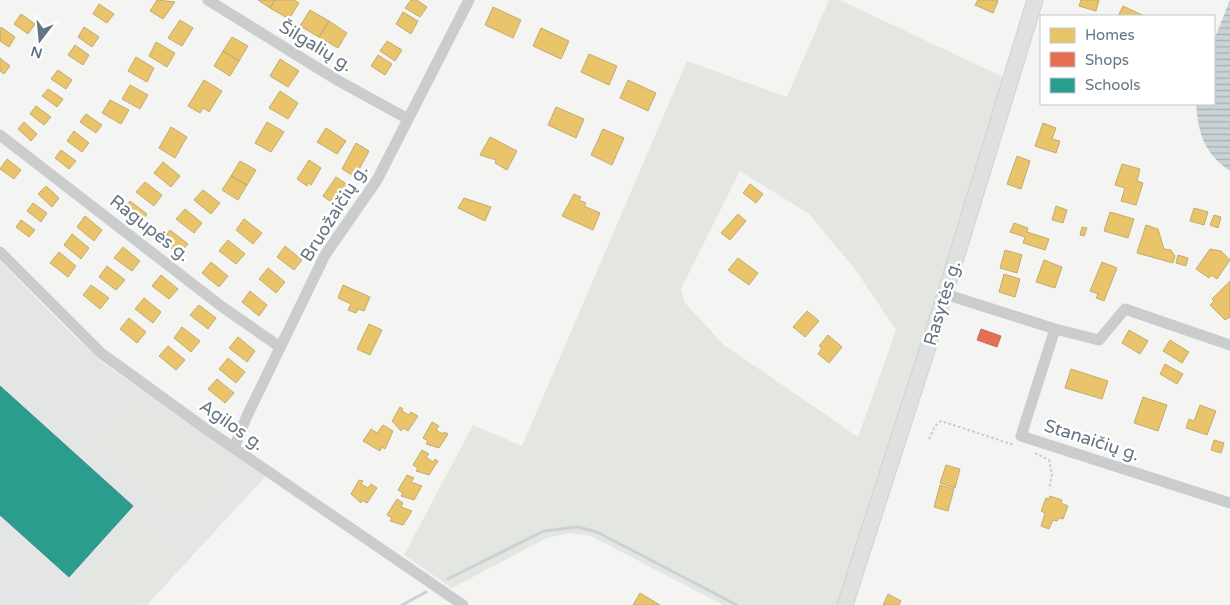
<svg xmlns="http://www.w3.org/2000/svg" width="1230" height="605" font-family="'Varela Round',sans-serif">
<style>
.built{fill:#e4e6e6}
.green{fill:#e4e7e1;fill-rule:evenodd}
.water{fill:url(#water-rules)}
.homes{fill:#e9c46a;stroke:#c1ac71}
.shops{fill:#e76f51;stroke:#c07060}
.schools{fill:#2a9d8f;stroke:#3c918b}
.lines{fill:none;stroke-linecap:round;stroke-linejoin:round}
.stream{stroke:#cbd2d5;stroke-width:3}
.secondary-casing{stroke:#d0d1d1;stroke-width:17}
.path{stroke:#c9cac9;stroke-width:2;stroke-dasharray:2.5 2.5;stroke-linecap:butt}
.minor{stroke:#cacccd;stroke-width:11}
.secondary{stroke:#dfe0e0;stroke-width:15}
.labels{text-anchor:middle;stroke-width:5;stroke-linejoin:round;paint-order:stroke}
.street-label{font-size:18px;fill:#657482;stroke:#fff}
</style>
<defs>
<pattern id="water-rules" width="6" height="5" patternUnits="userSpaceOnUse" patternTransform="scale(1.25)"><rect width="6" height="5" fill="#cbd2d5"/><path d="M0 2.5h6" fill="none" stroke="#a8afb2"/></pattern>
</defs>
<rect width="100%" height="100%" fill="#f4f5f3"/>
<path class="built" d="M0,261l71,72 35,32 160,111 -119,129h-147z"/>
<path class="green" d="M829,0h11l163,77 -163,528h-117l-132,-69 -20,-3 -24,5 -95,50 -48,-33 69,-130 49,21 165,-385 100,36zM740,171l69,43 45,54 42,62 -38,107 -134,-92 -39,-42 -4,-14z
M131,397l106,71 -53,54 -91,-82z
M140,511l45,43 -48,51h-36l-26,-25z"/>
<path class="water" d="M1230,0v171c-26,-18 -31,-36 -34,-66l18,-1v-64z"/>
<path class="homes" d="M157,0l18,2 -12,17 -13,-8z
M258,0h17l-5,8z
M275,0h19l5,3 -10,16 -19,-11z
M411,0h6l10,7 -7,10 -15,-9z
M978,0h19l1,1 -5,12 -18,-8z
M1081,0h18l-3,11 -17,-5z
M99,4l15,10 -7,9 -14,-9z
M1123,6l21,10h-26z
M493,7l28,13 -8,18 -28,-13z
M310,10l19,11 -10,16 -19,-11z
M403,12l15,9 -7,13 -15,-10z
M21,14l14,10 -7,10 -14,-10z
M180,20l13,8 -11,18 -14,-8z
M329,21l18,12 -9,15 -19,-11z
M1,27l14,10 -6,10 -9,-6z
M84,27l15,10 -7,10 -14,-10z
M541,28l28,13 -8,18 -28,-13z
M232,37l16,9 -9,15 -16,-10z
M387,41l15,9 -7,11 -15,-10z
M156,42l19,11 -8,14 -18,-11z
M75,45l14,10 -6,10 -15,-10z
M223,51l16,10 -9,15 -16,-10z
M589,54l28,12 -8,19 -28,-13z
M378,55l14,9 -7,11 -14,-9z
M136,57l18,11 -7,14 -19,-11z
M0,58l10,8 -6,8 -4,-3z
M280,59l19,12 -11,16 -18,-11z
M58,70l14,10 -6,9 -15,-10z
M204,80l18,11 -13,21 -6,-4 -3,5 -12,-7z
M628,80l28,13 -8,18 -28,-13z
M130,85l18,10 -8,14 -18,-10z
M48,89l15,10 -6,8 -15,-11z
M280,91l18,12 -10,16 -19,-11z
M110,100l19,10 -8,14 -19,-11z
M36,106l15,11 -7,8 -14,-11z
M556,107l28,12 -8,19 -28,-13z
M86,114l16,11 -6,8 -16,-11z
M24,122l13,12 -6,7 -13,-12z
M267,122l17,10 -13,20 -16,-9z
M1043,123l13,5 -4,11 8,2 -4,12 -21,-7z
M171,127l16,10 -12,21 -16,-10z
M326,128l20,13 -9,13 -20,-12z
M603,129l21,9 -12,27 -21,-10z
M74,131l15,12 -7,9 -15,-11z
M490,137l27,14 -10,19 -12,-7 1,-3 -16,-5z
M356,143l13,8 -14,26 -13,-8z
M61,150l15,11 -7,8 -14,-11z
M1017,156l13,5 -9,28 -14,-5z
M7,159l14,11 -7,9 -14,-10z
M309,160l12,8 -10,17 -3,-2 -1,3 -10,-7z
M240,161l16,9 -9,15 -16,-9z
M163,162l17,14 -9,11 -17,-14z
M1122,164l18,5 -3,12 6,2 -7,22 -15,-4 4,-13 -10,-3z
M231,176l16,9 -9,15 -16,-10z
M336,177l12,8 -14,19 -11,-8z
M145,182l17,13 -8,11 -18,-14z
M750,184l13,10 -7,9 -13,-10z
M46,186l13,12 -7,9 -14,-13z
M203,190l17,13 -9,11 -17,-14z
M574,194l7,3 -2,3 7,3 -2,3 16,7 -7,17 -31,-14z
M464,198l27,9 -6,14 -27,-13z
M130,201l17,13 -8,11 -17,-14z
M33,203l14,10 -6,9 -14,-11z
M1056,206l11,4 -4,13 -11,-3z
M1194,208l14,4 -4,13 -14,-4z
M185,209l17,14 -8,10 -18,-14z
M1110,212l24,7 -6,19 -24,-7z
M738,214l8,7 -16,19 -9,-7z
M1214,215l7,2 -3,11 -8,-3z
M85,216l17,14 -8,11 -17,-14z
M244,219l18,14 -9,11 -17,-14z
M21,220l14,10 -6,7 -13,-10z
M1014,223l14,5 -1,4 22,7 -4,11 -22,-7 2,-6 -15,-5z
M1146,225l12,4 6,20 7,1 4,6 -2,7 -36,-10z
M1082,227l5,1 -3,8 -4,-1z
M170,230l18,14 -9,10 -17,-13z
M72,234l17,14 -8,11 -17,-14z
M228,240l17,14 -9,10 -17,-13z
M285,246l17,14 -8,10 -17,-13z
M123,247l17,14 -8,10 -18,-13z
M1210,249l11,2 9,9 -13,19 -6,-4 -2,3 -13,-9z
M1005,250l17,5 -5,18 -17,-5z
M59,252l17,14 -8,11 -18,-14z
M1178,255l10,3 -2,8 -10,-3z
M738,258l20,15 -9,12 -21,-15z
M1044,260l18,7 -7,21 -19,-6z
M211,262l17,14 -9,11 -17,-14z
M1102,262l15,6 -13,33 -8,-3 2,-4 -8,-3z
M107,266l18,14 -9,10 -17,-13z
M268,268l17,14 -9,11 -17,-14z
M1004,274l16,5 -5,18 -16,-5z
M161,275l17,14 -9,10 -17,-13z
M1230,281v36l-5,3 -15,-15 4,-4 -2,-2z
M91,285l18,13 -9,11 -17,-14z
M343,285l27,12 -6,14 -6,-2 -2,4 -8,-3 3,-6 -13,-6z
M250,291l17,14 -8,11 -17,-14z
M144,298l17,14 -8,11 -18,-14z
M199,305l17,13 -8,11 -18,-14z
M807,311l12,10 -14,16 -12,-10z
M129,318l17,14 -9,11 -17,-14z
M369,324l13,6 -12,25 -13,-6z
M182,327l18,14 -9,11 -17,-14z
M1129,330l19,11 -8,13 -18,-11z
M828,335l14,12 -13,16 -11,-9 4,-6 -3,-2z
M238,337l17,14 -8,11 -18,-14z
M1170,340l19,12 -7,11 -19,-12z
M168,346l17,14 -9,10 -17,-14z
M228,358l17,14 -9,11 -17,-14z
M1165,364l18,10 -6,10 -17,-10z
M1071,369l37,12 -6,18 -37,-11z
M217,379l17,14 -9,10 -17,-14z
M1143,397l24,8 -9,26 -24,-8z
M1200,405l16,6 -9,24 -21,-7 3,-9 5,2z
M400,407l3,2 -1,2 7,4 2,-3 7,4 -10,15 -5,-3 -2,3 -9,-10z
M432,422l7,4 -3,4 7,4 1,-2 4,2 -9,14 -13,-4 2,-3 -5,-3z
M383,425l10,6 -8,18 -3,-2 -2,4 -17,-10 8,-12 6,4z
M1214,440l10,3 -3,10 -10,-3z
M422,450l7,4 -3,3 7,5 2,-3 3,2 -9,14 -13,-4 2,-3 -5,-3z
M946,465l14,4 -5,19 -15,-5z
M407,475l7,3 -3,4 11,4 -8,14 -13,-4 2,-3 -5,-3z
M359,480l4,1 -2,3 7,4 3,-4 6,4 -10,15 -5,-3 -1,3 -10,-9z
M940,485l14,4 -6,22 -14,-4z
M1050,496l12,4 -1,3 7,3 -5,13 -4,-1 -2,3 -4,-1 -4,9 -8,-3 4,-13 -4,-2 5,-13 3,1z
M397,499l6,4 -2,4 11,4 -9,14 -13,-4 2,-3 -5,-3z
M640,593l20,12h-27z
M888,594l13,7 -2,4h-16z"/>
<path class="shops" d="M981,329l20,7 -4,11 -20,-7z"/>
<path class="schools" d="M0,386l133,120 -64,71 -69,-62z"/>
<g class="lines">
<path class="stream" d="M448,579l96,-48 34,-4 19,5 140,73
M402,605l24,-13"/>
<defs>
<path id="secondary" d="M845,605l100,-311 90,-294"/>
</defs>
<use href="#secondary" class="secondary-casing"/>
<path class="path" d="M929,439l6,-13 6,-5 73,24
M1035,453l14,7 3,15 -3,14"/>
<path class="minor" d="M208,0l129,80 71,39
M0,135l221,171 59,41
M0,252l101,101 105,76 257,176
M945,294l110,35 44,11 26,-31 105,36
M1055,329l-34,107 209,67
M234,448l12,-30 79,-163 52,-75 92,-180"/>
<use href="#secondary" class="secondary"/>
</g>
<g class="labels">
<g class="street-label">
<text transform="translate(316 46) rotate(31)" y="6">Šilgalių g.</text>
<text transform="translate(334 213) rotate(-58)" y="6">Bruožaičių g.</text>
<text transform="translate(150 228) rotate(38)" y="6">Ragupės g.</text>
<text transform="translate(942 303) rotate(-73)" y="6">Rasytės g.</text>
<text transform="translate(232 425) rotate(35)" y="6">Agilos g.</text>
<text transform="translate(1092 440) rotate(18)" y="6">Stanaičių g.</text>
</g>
</g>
<rect x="1040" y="15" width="175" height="90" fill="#ffffff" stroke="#c1c7cd"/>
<rect x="1050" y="28" width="25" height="15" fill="#e9c46a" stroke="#c1c7cd"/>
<text x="1085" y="40" font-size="15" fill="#657482">Homes</text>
<rect x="1050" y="52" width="25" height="15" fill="#e76f51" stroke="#c1c7cd"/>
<text x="1085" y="65" font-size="15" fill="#657482">Shops</text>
<rect x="1050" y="78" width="25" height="15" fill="#2a9d8f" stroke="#c1c7cd"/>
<text x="1085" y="90" font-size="15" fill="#657482">Schools</text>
<g transform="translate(40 40) rotate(196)" stroke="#ffffff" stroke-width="4" paint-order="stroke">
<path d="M0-4L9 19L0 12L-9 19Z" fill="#657482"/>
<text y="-8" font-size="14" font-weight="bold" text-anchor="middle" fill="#657482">N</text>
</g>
</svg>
